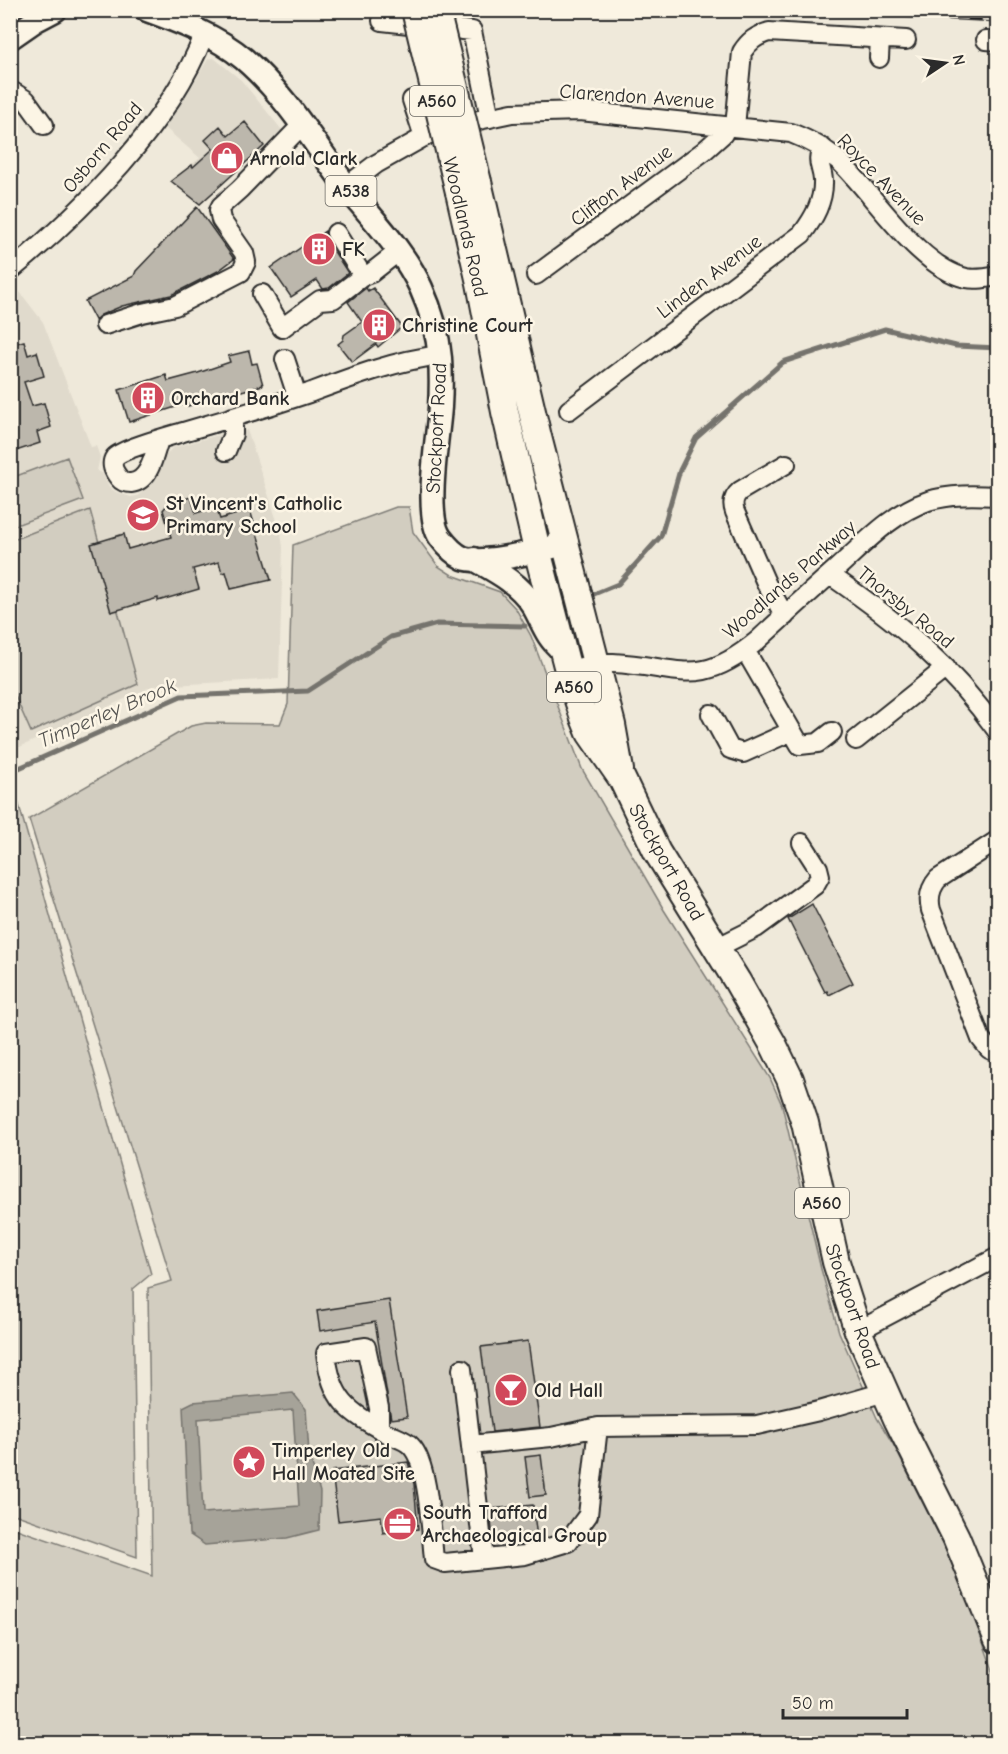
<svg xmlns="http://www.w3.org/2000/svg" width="1008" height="1754" font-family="'Comic Neue',sans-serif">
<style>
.built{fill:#e0dacc}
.green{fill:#d2cdc0;stroke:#7e7c76;stroke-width:1.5}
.water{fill:#a6a399;stroke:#75736d;stroke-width:1.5;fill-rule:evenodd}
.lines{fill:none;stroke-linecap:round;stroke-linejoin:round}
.stream{stroke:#75736d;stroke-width:5}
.building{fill:#bcb7ac;stroke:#2b2b2b;stroke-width:1.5}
.minor-casing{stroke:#2b2b2b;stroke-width:22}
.major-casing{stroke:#2b2b2b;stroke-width:27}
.highway-casing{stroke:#2b2b2b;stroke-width:30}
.minor{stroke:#fcf5e5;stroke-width:18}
.major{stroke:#fcf5e5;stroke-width:22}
.highway{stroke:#fcf5e5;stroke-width:26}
.rail-casing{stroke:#2b2b2b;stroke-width:7}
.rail{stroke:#fcf5e5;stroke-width:4.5;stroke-dasharray:14;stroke-linecap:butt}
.highway-bridge-casing{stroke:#2b2b2b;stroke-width:30;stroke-linecap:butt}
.highway-bridge{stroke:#fcf5e5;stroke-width:26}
.labels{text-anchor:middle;stroke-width:5;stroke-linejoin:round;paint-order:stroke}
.shield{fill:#fcf5e5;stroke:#6a6863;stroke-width:1.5}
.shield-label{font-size:18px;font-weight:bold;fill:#2b2b2b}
.street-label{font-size:20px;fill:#2b2b2b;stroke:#fcf5e5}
.poi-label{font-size:20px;font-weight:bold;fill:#2b2b2b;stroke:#fcf5e5;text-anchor:start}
.water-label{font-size:21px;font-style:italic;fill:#565552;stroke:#fcf5e5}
</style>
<rect width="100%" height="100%" fill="#efe9da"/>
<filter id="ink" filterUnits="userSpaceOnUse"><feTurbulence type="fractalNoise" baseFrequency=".0167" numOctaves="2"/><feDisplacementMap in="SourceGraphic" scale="12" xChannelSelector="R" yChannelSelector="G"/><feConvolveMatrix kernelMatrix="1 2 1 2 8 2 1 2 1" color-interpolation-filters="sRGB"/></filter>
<g filter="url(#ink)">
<path class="built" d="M212,58h2l27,22 41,50 -82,74 -29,-23 29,-23 -36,-31 24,-34 20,-34z
M13,283l30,39 48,125 5,-1 4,11 -3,14 5,2 8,15 6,4 15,5 6,-1 15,-11 12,-27 8,-10 53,-15h15l7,-3 34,103 2,14 -4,132 -126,7 -142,65 -1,-466z"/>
<path class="green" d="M67,457l16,43 -72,27v-49z
M396,507h13l4,25 25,34 14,9 48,17 16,17 15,27 51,133 82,141 106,168 12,27 39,164 18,63 38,86 16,26 51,101 27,64 24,67 3,7 -1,60 -986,1v-217l141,49 -4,-288 24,-7 -143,-462 162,-93 15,-3 74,1 8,-20 5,-159z
M90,510l48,174 -107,48 -20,-45 -1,-146z
M13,784l138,490 -18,15 4,268 -126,-44 -1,-728z"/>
<path class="water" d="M293,1393l13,16 3,44 11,39 -1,38 -32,8 -82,7 -16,-11 -6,-127 10,-5zM293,1410l6,96 -96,7 -5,-94z"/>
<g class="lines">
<path class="stream" d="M594,594l24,-10 43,-48 19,-66 16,-32 87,-76 102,-33 71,17 42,2
M10,772l171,-76 127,-5 83,-54 46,-13 88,2"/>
</g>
<path class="building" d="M245,122l19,24 -64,58 -29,-23 21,-16 1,2 20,-18 -8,-9 15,-14 8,10z
M197,207l37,52 -16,12 -47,24 -49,11 -21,9 -6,5 -10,-19 49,-25 2,-5z
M325,231l1,8 22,34 -19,15 -6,1 -6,-9 -26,17 -20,-29z
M366,288l2,3 5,-3 29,39 -24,20 -2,-3 -24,18 -14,-18 5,-4 1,-5 18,-13 -14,-20z
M24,341l4,14 9,-3 7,24 -20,6 8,24 12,-3 7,24 -14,5 3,11 -30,10v-108z
M249,351l3,13 5,-1 6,22 -75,21v-3l-59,19 -10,-32 47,-15 2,6 30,-8 32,-11 -2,-6z
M191,497l5,16 20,-6 4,12 30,-9 21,70 -40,9 -5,-17 -4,1 -3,-11 -26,7 6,20 -41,12v-3l-47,14 -20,-68 33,-10 4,15 43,-12 -8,-27 10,-12 8,2z
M812,904l41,79 -24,12 -2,-4 -2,1 -37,-73z
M389,1300l18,117 -16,2 -16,-97 -55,9 -3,-20z
M528,1341l12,86 -48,5 -11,-85z
M541,1455l5,40 -16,2 -5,-40z
M408,1462l6,22 4,45 -35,4 -2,-17 -43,5 -6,-50z
M533,1505l4,33 -44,4 -3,-33z"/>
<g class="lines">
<defs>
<path id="minor" d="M382,21l90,10 18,87
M986,40l12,1
M879,58l1,-19
M10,90l16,10 18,25
M412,100l12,37
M735,127l7,-75c7,-11 14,-16 27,-20l137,8
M347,186l29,-22 48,-27 31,-12 57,-12 68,-2 211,22c18,7 34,15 48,28 34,32 79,106 127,117 10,2 21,0 32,-2
M336,233l27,43
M10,271c74,-61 159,-146 194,-236
M536,275l168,-124 19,-17 4,-8
M262,294l20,34 38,-28 13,-1 30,-23 8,-3 28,-22
M105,325l37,-12 33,-7 66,-34 5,-10 -2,-9 -23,-33 -2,-10 2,-4 19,-17 62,-64
M285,359l12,37
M569,410l233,-176c12,-16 22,-33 21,-54 -1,-14 -8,-18 0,-32
M159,440c-5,14 -9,41 -28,43 -6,0 -9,-1 -12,-5 -5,-6 -9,-14 -4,-21 7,-8 55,-21 68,-25 42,-12 84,-25 126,-39 43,-16 85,-32 131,-38
M226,451l7,-17v-17
M830,575c68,47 119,88 168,157
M785,616l-18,-31 -32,-73c-3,-8 -2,-15 5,-21l46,-27
M745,650l55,95 18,-2 14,-11
M568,670c15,-3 30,-8 45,-7 67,3 84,27 144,-22 26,-24 52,-48 79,-72 28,-25 56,-56 92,-68 22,-7 47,-6 70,-5
M711,714l19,35 13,4 49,-22
M856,740l90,-72
M998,840l-60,39c-8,9 -10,19 -7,31l50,129 8,10 9,4
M716,948l40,-20 59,-43 5,-9 -2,-8 -16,-25
M858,1331l140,-74
M462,1369l22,190
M379,1428v-20l-13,-61 -40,6c5,47 21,58 61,80 7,4 19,7 24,13 18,18 20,87 23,113l11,4 80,-8 43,-13 20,-27 10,-88
M471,1445l80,-8 47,-10 159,-2 62,-14 66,-19"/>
<path id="major" d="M147,10c33,12 70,26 97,49 41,35 70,84 102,127 26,33 57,63 75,102 10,22 17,46 19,70 1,16 1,33 0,49 -2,30 -16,107 0,130 6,8 14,17 23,21 22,8 79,-9 103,-14
M10,38l26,-18 19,-10
M474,559c21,12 45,24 58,45 11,18 13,32 30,46"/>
<path id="highway" d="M478,182l60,255 74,288 8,45
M459,192l21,91 25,129 32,138 31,120 16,48 6,15 32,46 35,73 80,129 37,65 16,33 15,44 31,139 22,69 39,88 59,118 42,103"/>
</defs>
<use href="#minor" class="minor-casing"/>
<use href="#major" class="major-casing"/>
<use href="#highway" class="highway-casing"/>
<use href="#minor" class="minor"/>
<use href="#major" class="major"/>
<use href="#highway" class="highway"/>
<defs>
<path id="rail" d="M814,10l184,9"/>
</defs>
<use href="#rail" class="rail-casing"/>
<use href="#rail" class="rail"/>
<defs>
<path id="highway-bridge" d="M415,10l44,182
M436,10l42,172"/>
</defs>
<use href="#highway-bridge" class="highway-bridge-casing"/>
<use href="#highway-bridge" class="highway-bridge"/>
</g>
</g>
<defs>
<symbol id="shop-disc" viewBox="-11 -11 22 22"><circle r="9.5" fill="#d1495b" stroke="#fcf5e5"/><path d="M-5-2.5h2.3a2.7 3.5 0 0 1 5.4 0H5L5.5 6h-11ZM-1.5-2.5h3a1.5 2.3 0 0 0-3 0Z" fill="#fff"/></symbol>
<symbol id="building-disc" viewBox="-11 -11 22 22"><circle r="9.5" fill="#d1495b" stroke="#fcf5e5"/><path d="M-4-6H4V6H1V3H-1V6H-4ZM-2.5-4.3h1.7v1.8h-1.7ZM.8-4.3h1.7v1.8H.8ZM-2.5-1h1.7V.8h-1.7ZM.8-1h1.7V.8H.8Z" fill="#fff"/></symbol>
<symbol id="school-disc" viewBox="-11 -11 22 22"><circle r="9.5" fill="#d1495b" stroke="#fcf5e5"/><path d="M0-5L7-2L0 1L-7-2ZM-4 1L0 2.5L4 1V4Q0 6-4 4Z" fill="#fff"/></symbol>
<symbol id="bar-disc" viewBox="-11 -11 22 22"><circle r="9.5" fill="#d1495b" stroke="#fcf5e5"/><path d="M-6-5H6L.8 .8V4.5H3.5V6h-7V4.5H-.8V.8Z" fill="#fff"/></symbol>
<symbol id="sight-disc" viewBox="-11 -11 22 22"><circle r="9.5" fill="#d1495b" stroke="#fcf5e5"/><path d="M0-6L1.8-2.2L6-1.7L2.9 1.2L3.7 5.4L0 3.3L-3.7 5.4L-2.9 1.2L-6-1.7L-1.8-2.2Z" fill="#fff"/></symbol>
<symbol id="office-disc" viewBox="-11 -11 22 22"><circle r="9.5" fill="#d1495b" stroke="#fcf5e5"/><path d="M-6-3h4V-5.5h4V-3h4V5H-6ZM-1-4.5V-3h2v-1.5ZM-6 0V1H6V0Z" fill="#fff"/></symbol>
</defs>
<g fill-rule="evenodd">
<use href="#shop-disc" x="208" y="139" width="38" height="38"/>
<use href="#building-disc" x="300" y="230" width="38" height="38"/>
<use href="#building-disc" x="360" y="306" width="38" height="38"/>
<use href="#building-disc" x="129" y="379" width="38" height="38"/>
<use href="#school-disc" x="124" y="496" width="38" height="38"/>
<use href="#bar-disc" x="492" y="1371" width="38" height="38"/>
<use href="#sight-disc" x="230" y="1443" width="38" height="38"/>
<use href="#office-disc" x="381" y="1505" width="38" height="38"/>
</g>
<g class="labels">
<g class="shield">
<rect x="410" y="86" width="54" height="30" rx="4.5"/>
<rect x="325.5" y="176" width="51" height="30" rx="4.5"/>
<rect x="547" y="672" width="54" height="30" rx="4.5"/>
<rect x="795" y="1188" width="54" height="30" rx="4.5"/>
</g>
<g class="shield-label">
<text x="437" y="107">A560</text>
<text x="351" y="197">A538</text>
<text x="574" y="693">A560</text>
<text x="822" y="1209">A560</text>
</g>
<g class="street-label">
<text transform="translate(637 96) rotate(4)" y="7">Clarendon Avenue</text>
<text transform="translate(102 147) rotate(-50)" y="7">Osborn Road</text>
<text transform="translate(882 179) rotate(46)" y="7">Royce Avenue</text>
<text transform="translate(621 185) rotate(-37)" y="7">Clifton Avenue</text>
<text transform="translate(466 227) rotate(77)" y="7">Woodlands Road</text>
<text transform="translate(709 276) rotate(-37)" y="7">Linden Avenue</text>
<text transform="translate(436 428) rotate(-87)" y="7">Stockport Road</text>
<text transform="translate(789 579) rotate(-41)" y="7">Woodlands Parkway</text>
<text transform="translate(906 607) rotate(39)" y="7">Thorsby Road</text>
<text transform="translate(667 862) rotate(60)" y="7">Stockport Road</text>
<text transform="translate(853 1306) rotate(71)" y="7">Stockport Road</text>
</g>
<g class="poi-label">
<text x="250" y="165">Arnold Clark</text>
<text x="342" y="256">FK</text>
<text x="402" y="332">Christine Court</text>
<text x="171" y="405">Orchard Bank</text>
<text x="166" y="510">St Vincent's Catholic<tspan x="166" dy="23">Primary School</tspan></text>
<text x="534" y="1397">Old Hall</text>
<text x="272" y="1457">Timperley Old<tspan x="272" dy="23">Hall Moated Site</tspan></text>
<text x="423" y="1519">South Trafford<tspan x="423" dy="23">Archaeological Group</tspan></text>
</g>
<g class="water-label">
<text transform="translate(107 713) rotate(-23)" y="7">Timperley Brook</text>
</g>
</g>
<rect width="1008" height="1754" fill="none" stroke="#fcf5e5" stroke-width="36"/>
<rect x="18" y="18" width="972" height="1718" fill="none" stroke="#2b2b2b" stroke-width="2" filter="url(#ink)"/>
<g transform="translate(945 63) rotate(77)" stroke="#fcf5e5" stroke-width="4.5" paint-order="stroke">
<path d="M0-4.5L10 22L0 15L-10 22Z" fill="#2b2b2b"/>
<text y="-9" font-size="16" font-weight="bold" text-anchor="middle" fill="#2b2b2b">N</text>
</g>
<path d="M783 1709v9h124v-9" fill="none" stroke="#2b2b2b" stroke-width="3"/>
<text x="792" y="1709" font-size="18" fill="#2b2b2b" stroke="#fcf5e5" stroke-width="4.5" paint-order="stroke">50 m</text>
</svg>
